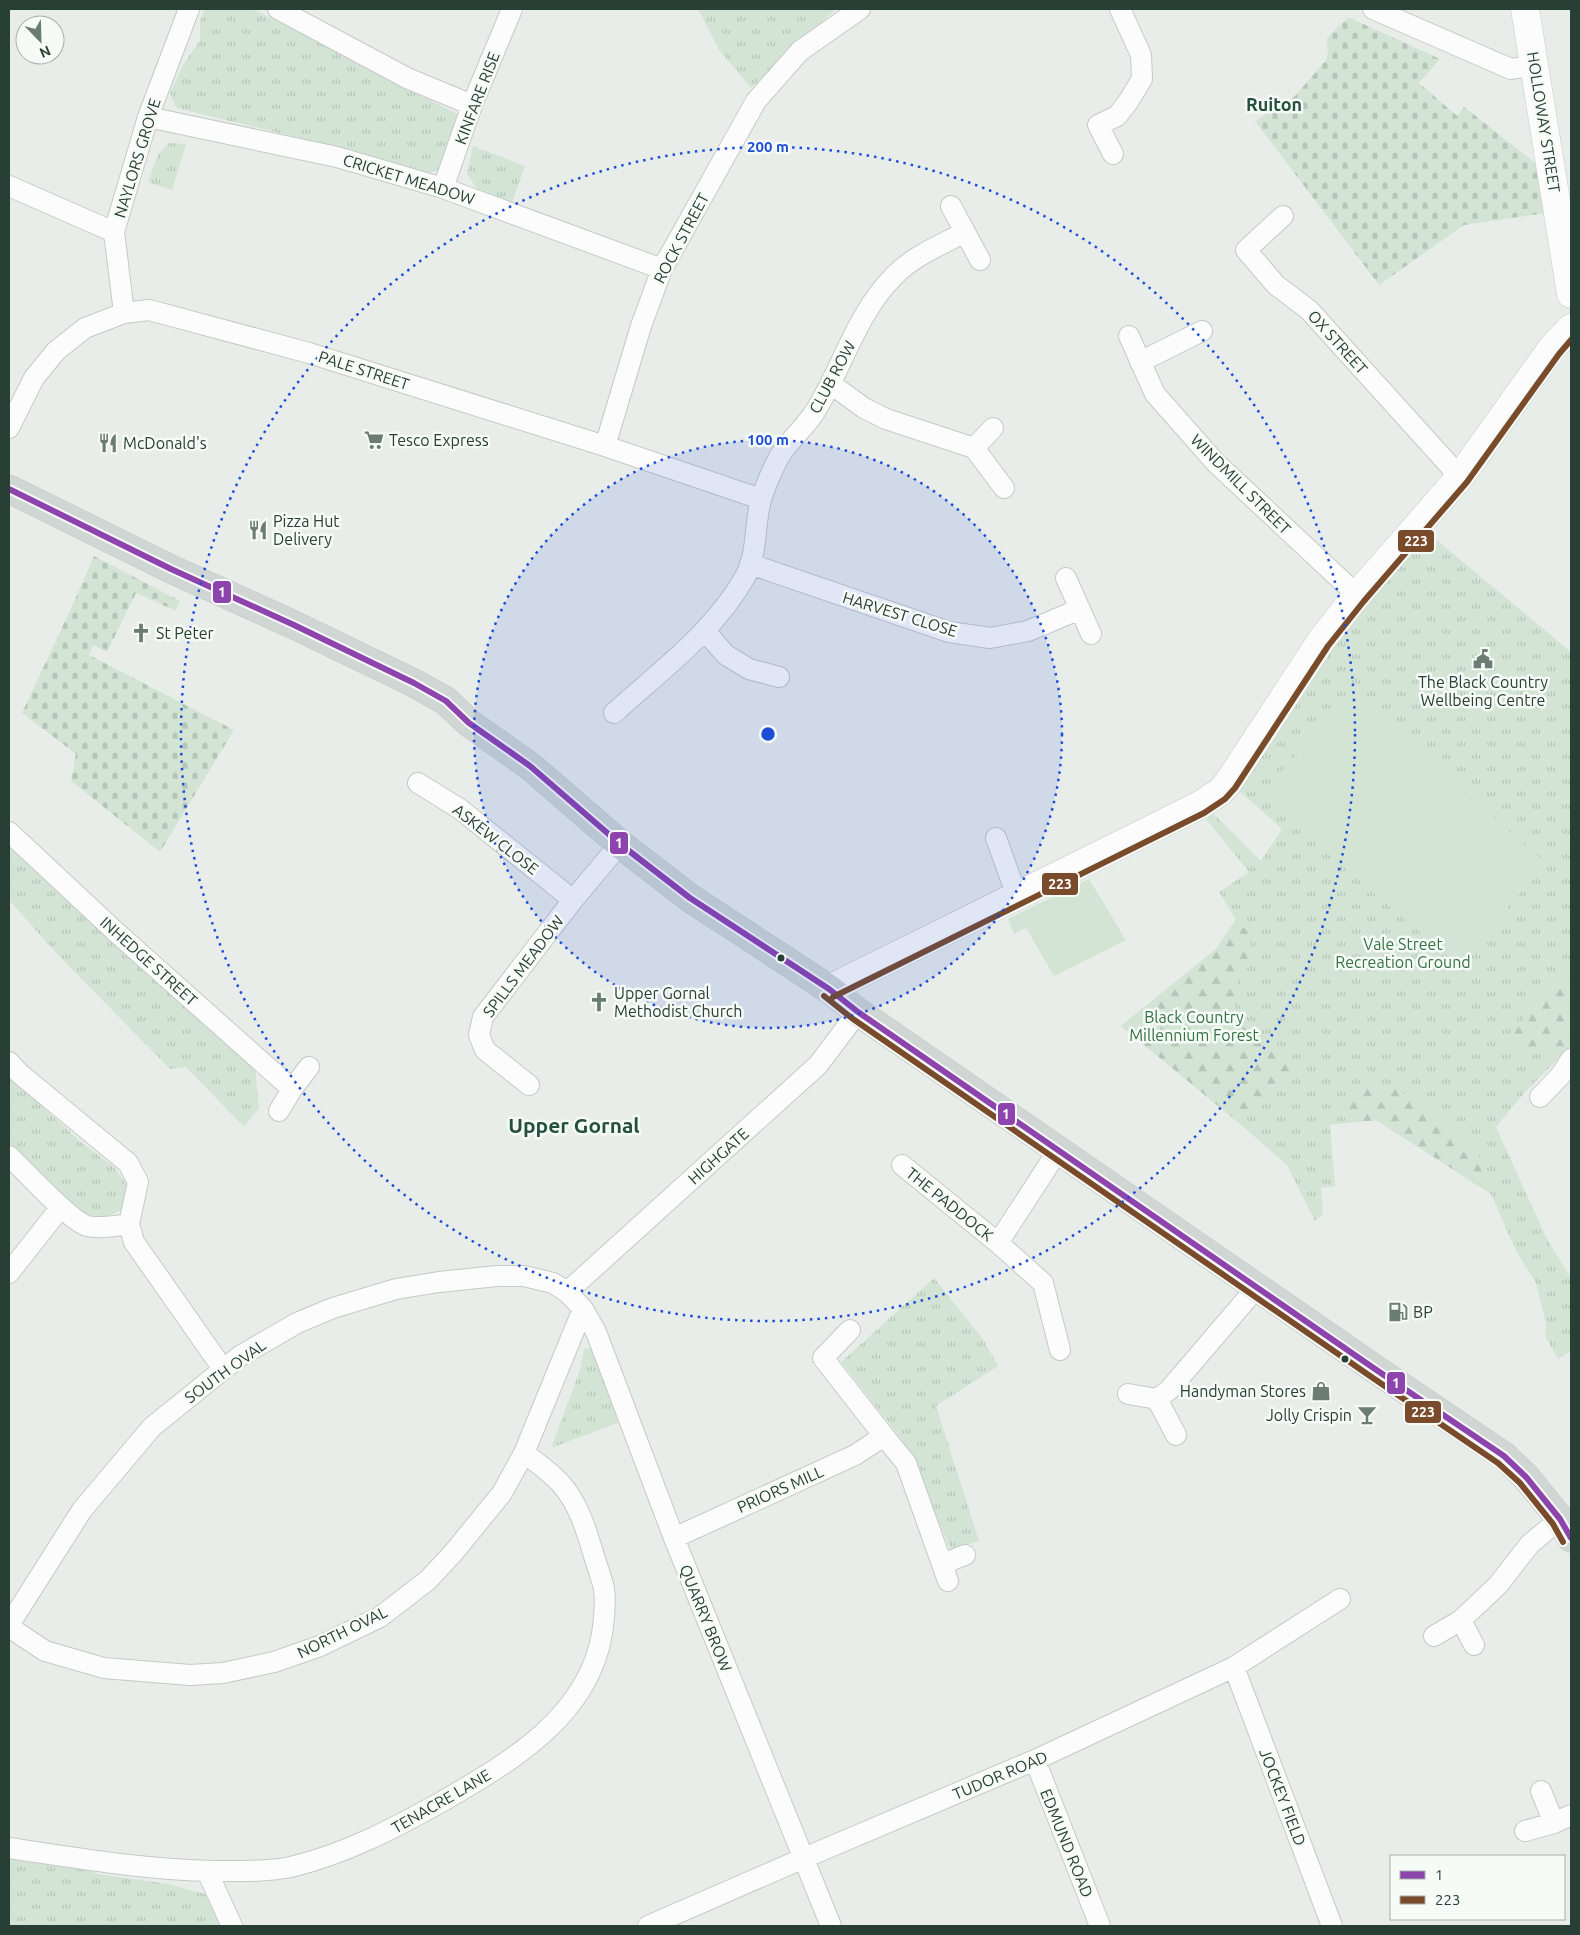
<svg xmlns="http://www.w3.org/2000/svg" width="1580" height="1935" font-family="Ubuntu,sans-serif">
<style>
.grass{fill:url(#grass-tufts)}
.forest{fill:url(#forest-firs)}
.cemetery{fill:url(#cemetery-stones)}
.garden{fill:#d3e4d5}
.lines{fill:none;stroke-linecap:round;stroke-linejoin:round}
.street-casing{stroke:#c5cac7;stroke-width:22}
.secondary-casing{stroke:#c4cac7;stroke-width:29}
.primary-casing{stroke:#c4cbc7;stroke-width:29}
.street{stroke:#fcfcfc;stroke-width:20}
.secondary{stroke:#fcfcfc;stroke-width:28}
.primary{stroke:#d0d6d3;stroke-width:28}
.bus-1-casing{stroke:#f7fbf8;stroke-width:10}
.bus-2-casing{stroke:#f7fbf8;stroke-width:10}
.bus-1{stroke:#8e44ad;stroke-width:6}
.bus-2{stroke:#7a4b2a;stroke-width:6}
.ring{fill:none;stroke:#1d4ed8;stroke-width:2.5;stroke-dasharray:2.5 5}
.bus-dot{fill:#273f34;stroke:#f7fbf8;stroke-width:2}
.labels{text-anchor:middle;stroke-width:5;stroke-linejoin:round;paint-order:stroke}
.street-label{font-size:16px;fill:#273f34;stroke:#f7fbf8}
.poi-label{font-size:16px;fill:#273f34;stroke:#f7fbf8;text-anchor:start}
.park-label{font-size:16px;fill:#347340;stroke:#f7fbf8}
.neighbourhood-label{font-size:18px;font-weight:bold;fill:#24503d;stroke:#f7fbf8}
.district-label{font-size:21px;font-weight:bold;fill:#24503d;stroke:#f7fbf8}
.centre{fill:#1d4ed8;stroke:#f7fbf8;stroke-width:2.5}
.ring-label{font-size:15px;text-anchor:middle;font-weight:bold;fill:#1d4ed8;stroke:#f7fbf8;stroke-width:5;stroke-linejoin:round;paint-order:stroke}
.line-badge{stroke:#f7fbf8;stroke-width:2}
.badge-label{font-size:14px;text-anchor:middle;font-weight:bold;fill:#fff}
</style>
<defs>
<pattern id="grass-tufts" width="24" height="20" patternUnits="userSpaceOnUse" patternTransform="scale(1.25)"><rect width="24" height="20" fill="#d3e4d5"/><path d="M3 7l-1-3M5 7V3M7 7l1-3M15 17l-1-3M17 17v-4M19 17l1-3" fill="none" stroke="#b5c5b7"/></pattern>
<pattern id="forest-firs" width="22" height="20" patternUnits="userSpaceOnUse" patternTransform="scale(1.25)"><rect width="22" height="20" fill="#d3e4d5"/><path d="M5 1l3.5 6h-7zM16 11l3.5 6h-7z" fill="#b5c5b7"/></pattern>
<pattern id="cemetery-stones" width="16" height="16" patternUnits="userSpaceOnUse" patternTransform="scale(1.25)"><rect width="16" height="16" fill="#d3e4d5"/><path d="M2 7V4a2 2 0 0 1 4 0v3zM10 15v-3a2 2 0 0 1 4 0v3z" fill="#b5c5b7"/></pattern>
</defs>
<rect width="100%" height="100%" fill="#e8edea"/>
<path class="grass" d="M205,9h48l204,105 -19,56 -11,4 -135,-38 -116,-28 -6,-15 13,-28 17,-25v-19z
M698,9h138l-85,79 -32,-38z
M169,143l17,1 -14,46 -24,-8 10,-28z
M473,146l52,20 -13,36 -35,-13 -10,-15z
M1426,531l145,121v394l-46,46 -29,35 51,112 24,39v73l-13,8 -13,-23 1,-12 -10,-41 -21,-34 -24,-55 -115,-74 -46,5 5,61 -14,2 2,26 -8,7 -28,-56 -47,-41 -119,-98 95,-77 20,-29 -17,-28 30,-20 -43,-53 7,-6 48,48 21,-32 -46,-41 111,-173z
M9,842l246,225 4,41 -15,19 -58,-60 -16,2 -111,-113 -50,-56z
M9,1076l73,67 32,24 12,17 1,12 -6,14 -16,8 -23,-5 -73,-69z
M934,1278l49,61 15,27 -62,40 43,135 -28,9 -48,-109 -62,-79z
M590,1348l6,6 22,69 -67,25 29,-78 4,-21z
M9,1848l48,7 40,19 71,10 37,10 15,32h-211z"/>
<path class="forest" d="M1236,919l16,17c-2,8 -2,16 -4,23 -4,15 -17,28 -14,44 3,17 35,35 47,45 8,7 11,15 14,23l-55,53 -119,-98 95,-77z
M1571,974v72l-2,2h-52l-10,-7 29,-40z
M1389,1084l64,41 33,40 -7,21 -103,-66 -32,3 8,-28 12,-10z"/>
<path class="cemetery" d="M1348,17l92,42 -21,24 38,33 7,-9 74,58 8,48 -82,12 -85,60 -124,-164 39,-24 32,-37 2,-9 -1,-13z
M94,556l86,45 -4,10 -40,-18 -29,59 -14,-7 -4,10 145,75 -74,122 -89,-71 5,-27 -54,-41 52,-111z"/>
<path class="garden" d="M1349,694l197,169 -88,102 -197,-169z
M1089,879l37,61 -72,36 -28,-48 -12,6 -6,-15z"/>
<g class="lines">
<defs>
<path id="street" d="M278,9l129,69 65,27
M1373,9l138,60 24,-4
M148,117l189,40 106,31 219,81
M1113,154l-15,-29 19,-9 11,-14 14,-23 -1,-24 -21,-46
M9,186l105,46
M443,188l29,-83 40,-96
M951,206l29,54
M1283,216l-37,34 30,35 33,25 151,167
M124,313l-10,-81 34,-115 41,-108
M1129,336l26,58 61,69 141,132
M1140,362l62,-31
M831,384l33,24 22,11 88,29 30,40
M9,428l25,-50 22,-27 29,-23 39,-15 25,-3 160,43 296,93 156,53
M605,446l36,-120 21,-57 94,-168 44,-50 60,-42
M974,448l19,-20
M750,564l199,68 41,6 38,-7 52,-22
M1066,578l25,56
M705,631l21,24 23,14 30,8
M614,713c46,-42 100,-81 131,-136 13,-24 9,-52 16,-77 3,-11 15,-40 22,-49 10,-14 24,-26 33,-41 27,-44 41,-97 78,-134 19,-20 47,-31 71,-44
M418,783l42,26 113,91
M9,832l107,100 176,157
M996,838l21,58
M9,1062l10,11 109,90 10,19 -9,42c-14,2 -28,5 -42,2 -17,-5 -63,-56 -78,-70
M529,1085l-44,-35 -6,-15 4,-18 90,-117 47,-56
M1540,1097l21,-22 10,-16
M279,1111l13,-22 17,-22
M902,1165l96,78 45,40 17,67
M129,1224l5,18 89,127
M998,1243l61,-94
M9,1273l52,-66
M567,1292l251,-227 40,-53
M850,1330l-27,28 61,78
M1128,1394l29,5
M1176,1435l-19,-36 12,-9 88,-103
M674,1538l181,-83 29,-19 22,27 42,118
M942,1564l23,-9
M1461,1620l13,25
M9,1625l73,-115 70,-83 88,-71 57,-33 36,-15 63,-19 43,-7 58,-6h27l29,7 14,9 16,17 13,23 78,206 157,388
M9,1627l36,24 59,17 86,7 33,-2 51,-11 46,-16 60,-29 48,-37 26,-28 48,-59 22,-40 59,-144
M1434,1636l27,-16 37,-35 32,-41 30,-25
M1234,1667l98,259
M1035,1760l65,166
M1541,1791l13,32
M1525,1831l29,-8 17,-8
M9,1848c68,10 136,22 205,23 25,0 52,1 77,-4 54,-13 104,-39 152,-66 67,-39 145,-84 159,-167 2,-14 4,-31 2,-45 -2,-10 -6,-20 -9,-30 -8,-26 -15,-53 -33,-74 -10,-12 -25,-22 -38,-32
M207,1871l25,55
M648,1926l156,-68 231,-98 199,-93 106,-68"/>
<path id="secondary" d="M1525,9l46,285
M829,989l371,-184 20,-13 8,-9 93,-142 36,-46 103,-118 92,-129 19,-20"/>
<path id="primary" d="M9,489l162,80 123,56 120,58 32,18 23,22 61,43 90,78 70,54 139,91 29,23 517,357 129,87 22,21 34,42 11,19"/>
</defs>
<use href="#street" class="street-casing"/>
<use href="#secondary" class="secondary-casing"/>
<use href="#primary" class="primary-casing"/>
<use href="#street" class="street"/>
<use href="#secondary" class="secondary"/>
<use href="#primary" class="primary"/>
<defs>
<path id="bus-1" d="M9,489l162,80 123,56 120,58 32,18 23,22 61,43 90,78 70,54 139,91 29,23 517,357 129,87 22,21 34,42 11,19"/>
<path id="bus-2" d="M824,996l29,23 517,357 128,87 22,20 33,41 10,18
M833,997l371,-184 21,-14 10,-11 93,-142 36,-45 103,-119 92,-128 12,-14"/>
</defs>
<use href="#bus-1" class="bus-1-casing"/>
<use href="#bus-2" class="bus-2-casing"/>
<use href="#bus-1" class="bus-1"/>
<use href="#bus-2" class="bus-2"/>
</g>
<circle cx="768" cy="734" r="294" fill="#1d4ed8" fill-opacity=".12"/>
<g class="ring">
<circle cx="768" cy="734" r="294"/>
<circle cx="768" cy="734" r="587"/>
</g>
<defs>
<symbol id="supermarket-bare" viewBox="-9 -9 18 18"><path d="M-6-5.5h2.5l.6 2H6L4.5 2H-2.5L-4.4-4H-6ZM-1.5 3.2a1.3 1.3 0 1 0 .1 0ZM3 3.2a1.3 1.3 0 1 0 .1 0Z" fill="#6b7c74" stroke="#f7fbf8" stroke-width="2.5" paint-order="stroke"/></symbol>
<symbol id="restaurant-bare" viewBox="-9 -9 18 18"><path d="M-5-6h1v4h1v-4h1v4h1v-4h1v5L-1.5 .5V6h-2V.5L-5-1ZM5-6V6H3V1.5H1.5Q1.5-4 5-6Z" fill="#6b7c74" stroke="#f7fbf8" stroke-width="2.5" paint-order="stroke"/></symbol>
<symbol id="church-bare" viewBox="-9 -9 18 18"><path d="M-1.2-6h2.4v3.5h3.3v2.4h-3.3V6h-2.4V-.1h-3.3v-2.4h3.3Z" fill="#6b7c74" stroke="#f7fbf8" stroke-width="2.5" paint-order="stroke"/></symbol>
<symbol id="civic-bare" viewBox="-9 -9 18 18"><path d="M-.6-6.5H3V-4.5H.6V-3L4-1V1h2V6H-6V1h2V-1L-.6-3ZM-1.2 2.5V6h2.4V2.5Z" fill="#6b7c74" stroke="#f7fbf8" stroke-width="2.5" paint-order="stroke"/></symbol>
<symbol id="fuel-bare" viewBox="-9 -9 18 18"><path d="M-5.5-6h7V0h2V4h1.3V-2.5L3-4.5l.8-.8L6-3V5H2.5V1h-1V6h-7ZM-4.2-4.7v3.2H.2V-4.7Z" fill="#6b7c74" stroke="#f7fbf8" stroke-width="2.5" paint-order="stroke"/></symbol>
<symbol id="shop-bare" viewBox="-9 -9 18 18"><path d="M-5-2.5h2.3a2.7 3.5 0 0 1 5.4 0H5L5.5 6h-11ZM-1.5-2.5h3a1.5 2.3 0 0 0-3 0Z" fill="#6b7c74" stroke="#f7fbf8" stroke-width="2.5" paint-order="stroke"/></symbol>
<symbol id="bar-bare" viewBox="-9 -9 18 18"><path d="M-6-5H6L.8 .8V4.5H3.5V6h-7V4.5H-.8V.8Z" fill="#6b7c74" stroke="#f7fbf8" stroke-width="2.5" paint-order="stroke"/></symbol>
</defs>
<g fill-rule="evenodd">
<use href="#supermarket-bare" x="360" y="426" width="28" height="28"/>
<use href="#restaurant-bare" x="94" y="429" width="28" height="28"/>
<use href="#restaurant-bare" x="244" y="516" width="28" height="28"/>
<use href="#church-bare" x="127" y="619" width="28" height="28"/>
<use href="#civic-bare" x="1469" y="645" width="28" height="28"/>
<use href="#church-bare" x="585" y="988" width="28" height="28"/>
<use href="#fuel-bare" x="1384" y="1298" width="28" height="28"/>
<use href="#shop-bare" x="1307" y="1377" width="28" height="28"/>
<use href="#bar-bare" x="1353" y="1401" width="28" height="28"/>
</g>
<g class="bus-dot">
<circle cx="781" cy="958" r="4.5"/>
<circle cx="1345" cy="1359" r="4.5"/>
</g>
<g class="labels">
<g class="street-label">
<text transform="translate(477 98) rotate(-69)" y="6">KINFARE RISE</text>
<text transform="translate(1544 122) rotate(81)" y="6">HOLLOWAY STREET</text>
<text transform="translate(137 158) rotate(-73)" y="6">NAYLORS GROVE</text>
<text transform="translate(409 179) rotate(17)" y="6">CRICKET MEADOW</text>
<text transform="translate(681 238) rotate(-62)" y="6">ROCK STREET</text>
<text transform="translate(1338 342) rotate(48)" y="6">OX STREET</text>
<text transform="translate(364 370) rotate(18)" y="6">PALE STREET</text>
<text transform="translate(832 377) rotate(-62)" y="6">CLUB ROW</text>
<text transform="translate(1241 484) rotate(45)" y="6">WINDMILL STREET</text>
<text transform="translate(900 614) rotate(17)" y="6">HARVEST CLOSE</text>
<text transform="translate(496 839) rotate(38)" y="6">ASKEW CLOSE</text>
<text transform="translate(149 961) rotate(42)" y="6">INHEDGE STREET</text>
<text transform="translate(523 966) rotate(-53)" y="6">SPILLS MEADOW</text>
<text transform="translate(718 1156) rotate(-42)" y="6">HIGHGATE</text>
<text transform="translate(950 1204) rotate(39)" y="6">THE PADDOCK</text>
<text transform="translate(225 1371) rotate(-36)" y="6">SOUTH OVAL</text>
<text transform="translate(780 1489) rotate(-24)" y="6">PRIORS MILL</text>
<text transform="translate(706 1618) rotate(68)" y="6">QUARRY BROW</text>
<text transform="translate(342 1632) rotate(-26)" y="6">NORTH OVAL</text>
<text transform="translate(1000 1775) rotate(-23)" y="6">TUDOR ROAD</text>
<text transform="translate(1283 1797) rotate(69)" y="6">JOCKEY FIELD</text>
<text transform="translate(441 1801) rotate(-30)" y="6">TENACRE LANE</text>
<text transform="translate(1067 1843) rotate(68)" y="6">EDMUND ROAD</text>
</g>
<g class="poi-label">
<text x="389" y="446">Tesco Express</text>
<text x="123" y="449">McDonald's</text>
<text x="273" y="527">Pizza Hut<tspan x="273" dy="18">Delivery</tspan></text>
<text x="156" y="639">St Peter</text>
<text x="1483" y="688" text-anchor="middle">The Black Country<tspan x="1483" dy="18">Wellbeing Centre</tspan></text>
<text x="614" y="999">Upper Gornal<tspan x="614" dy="18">Methodist Church</tspan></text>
<text x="1413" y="1318">BP</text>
<text x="1306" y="1397" text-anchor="end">Handyman Stores</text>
<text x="1352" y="1421" text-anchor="end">Jolly Crispin</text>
</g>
<g class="park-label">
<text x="1403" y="950">Vale Street<tspan x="1403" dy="18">Recreation Ground</tspan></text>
<text x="1194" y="1023">Black Country<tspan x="1194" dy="18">Millennium Forest</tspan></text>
</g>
<g class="neighbourhood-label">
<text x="1274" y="111">Ruiton</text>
</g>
<g class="district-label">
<text x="574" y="1133">Upper Gornal</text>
</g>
</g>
<circle cx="768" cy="734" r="8" class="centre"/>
<g class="ring-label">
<text x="768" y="152">200 m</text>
<text x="768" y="445">100 m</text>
</g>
<g class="line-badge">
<rect x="1397" y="529" width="38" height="24" rx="5" fill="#7a4b2a"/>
<rect x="212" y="580" width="20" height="24" rx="5" fill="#8e44ad"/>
<rect x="609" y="831" width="20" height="24" rx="5" fill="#8e44ad"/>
<rect x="1041" y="872" width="38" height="24" rx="5" fill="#7a4b2a"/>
<rect x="997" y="1102" width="19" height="24" rx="5" fill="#8e44ad"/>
<rect x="1386" y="1371" width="20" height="24" rx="5" fill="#8e44ad"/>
<rect x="1404" y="1400" width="38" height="24" rx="5" fill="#7a4b2a"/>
</g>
<g class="badge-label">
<text x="1416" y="546">223</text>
<text x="222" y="597">1</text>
<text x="619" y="848">1</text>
<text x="1060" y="889">223</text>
<text x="1006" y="1119">1</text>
<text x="1396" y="1388">1</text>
<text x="1423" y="1417">223</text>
</g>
<rect width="1580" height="1935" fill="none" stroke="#273f34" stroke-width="20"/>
<rect x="1390" y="1855" width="175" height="65" fill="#f7fbf8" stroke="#a4b0aa"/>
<rect x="1400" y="1871" width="25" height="8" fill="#8e44ad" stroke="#a4b0aa"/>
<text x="1435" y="1880" font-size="15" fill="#273f34">1</text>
<rect x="1400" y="1896" width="25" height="8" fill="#7a4b2a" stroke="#a4b0aa"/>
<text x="1435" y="1905" font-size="15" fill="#273f34">223</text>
<g transform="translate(40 40) rotate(157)"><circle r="24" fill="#f7fbf8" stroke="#a4b0aa"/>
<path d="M0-4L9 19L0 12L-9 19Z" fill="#6b7c74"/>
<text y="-8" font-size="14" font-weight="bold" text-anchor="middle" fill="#273f34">N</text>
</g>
</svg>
